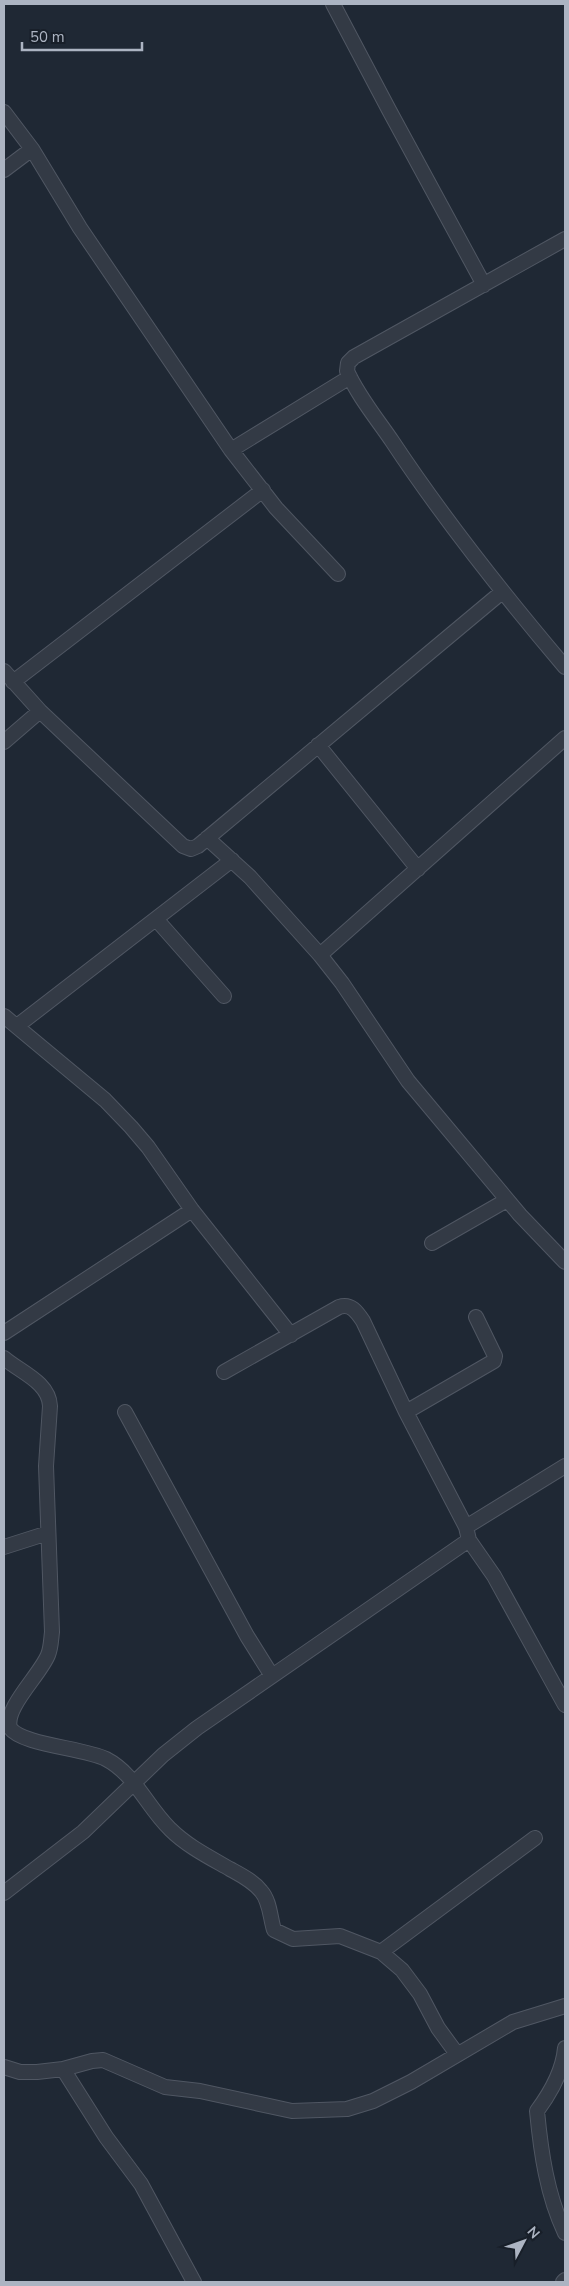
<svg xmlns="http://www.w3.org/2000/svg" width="569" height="2286" font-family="'Nunito Sans',sans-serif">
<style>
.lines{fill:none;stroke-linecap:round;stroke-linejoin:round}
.minor-casing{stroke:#505763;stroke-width:16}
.minor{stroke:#333a45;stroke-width:14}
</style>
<rect width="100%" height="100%" fill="#1f2834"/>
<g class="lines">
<defs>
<path id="minor" d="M333,4l56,106 95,175
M4,112l28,37 48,79 151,222 45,58 62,66
M4,170l28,-21
M565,239l-211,118 -6,6 -1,8c11,25 30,48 45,70 53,80 112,154 173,226
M231,450l119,-73
M4,671l36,40 143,135 8,3 7,-3 304,-254
M13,682l250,-192
M4,742l36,-31
M318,745l100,124
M207,838l43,39 70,78 22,28 66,98 112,134 45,47
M156,919l68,77
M320,955l245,-217
M4,1016l101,84 26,27 17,20 44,63 99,125
M17,1026l215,-166
M432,1243l75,-43
M4,1333l188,-123
M4,1358c16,14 45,24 46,48l-4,60 6,166c-1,8 -1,16 -4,23 -8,20 -44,53 -38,73 12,17 74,20 96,31 29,15 41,48 64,70 17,17 39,28 60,40 11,6 23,12 31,22 9,10 9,26 13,39l19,9 47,-3 41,16 21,18 18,24 18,34 19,26
M224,1372l115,-65c12,-4 18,5 24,14l43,91 60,115 3,13 25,36 71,129
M125,1412l122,224 25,40
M406,1412l88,-51 1,-5 -19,-39
M466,1527l99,-61
M4,1547l44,-14
M4,1893l79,-61 80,-77 34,-27 272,-188
M381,1952l154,-114
M565,2048c-2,23 -14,44 -28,63 4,42 10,84 28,122
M4,2067l16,5h17l26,-3 29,-8 11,-1 62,27 35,4 92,20 55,-2 26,-8 38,-19 102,-60 52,-16
M63,2069l43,68 35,47 53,98
M563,2282l2,-2"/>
</defs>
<use href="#minor" class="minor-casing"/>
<use href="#minor" class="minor"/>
</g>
<rect width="569" height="2286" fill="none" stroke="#acb4c2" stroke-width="10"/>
<g transform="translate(524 2241) rotate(49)" stroke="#181f29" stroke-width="4" paint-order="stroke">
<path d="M0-4L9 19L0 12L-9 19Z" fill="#acb4c2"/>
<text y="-8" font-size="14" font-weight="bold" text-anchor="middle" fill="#acb4c2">N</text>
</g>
<path d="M22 42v8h120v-8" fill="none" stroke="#acb4c2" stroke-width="2.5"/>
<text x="30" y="42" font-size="15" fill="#acb4c2" stroke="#181f29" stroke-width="4" paint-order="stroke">50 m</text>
</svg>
